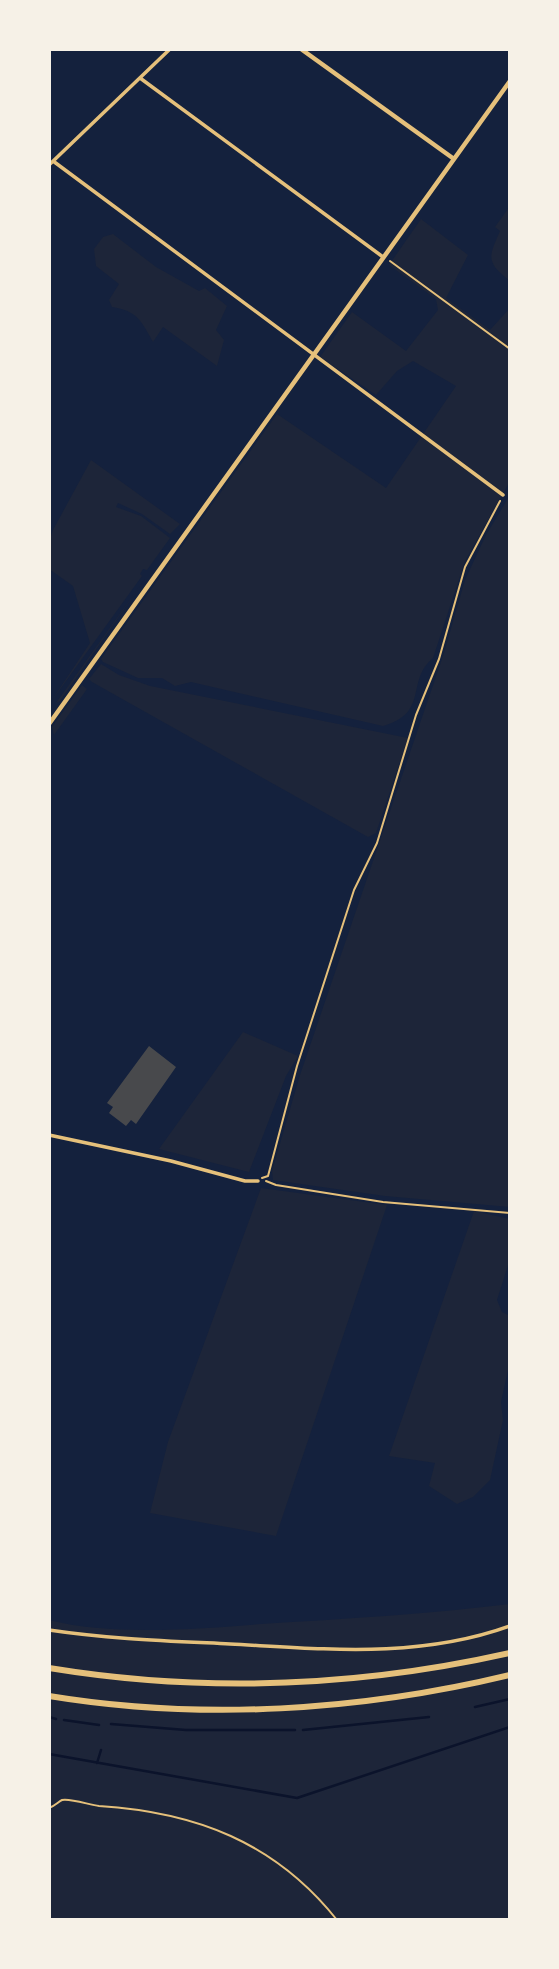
<svg xmlns="http://www.w3.org/2000/svg" width="559" height="1969" font-family="'PT Sans',sans-serif">
<style>
.green{fill:#1d2539}
.lines{fill:none;stroke-linecap:round;stroke-linejoin:round}
.stream{stroke:#0b132b;stroke-width:2.5}
.building{fill:#48494c}
.path{stroke:#e5c07b;stroke-width:2}
.minor{stroke:#e5c07b;stroke-width:3.5}
.tertiary{stroke:#e5c07b;stroke-width:4.5}
.motorway{stroke:#e5c07b;stroke-width:6}
</style>
<rect width="100%" height="100%" fill="#14213d"/>
<path class="green" d="M510,206v75c-24,-19 -22,-23 -10,-50l-5,-4z
M421,219l47,36 -22,43 44,32 20,-22v173l-45,80 -32,97c-28,23 -3,55 -50,68l-192,-44 -16,4 -13,-8h-24l-35,-16 -2,-3 176,-245 109,74 70,-102 -43,-25 -16,10 -21,24 -56,-38 32,-45 54,39 32,-41 -2,-11 -47,-34z
M113,234l43,33 43,24 6,-3 22,18 -11,24 8,10 -7,26 -54,-39 -10,15c-12,-22 -16,-31 -41,-35l-3,-7 10,-16 -23,-18 -2,-17 9,-12z
M91,460l89,64 -10,10 -28,-20 -24,-11 -2,4 25,9 29,22 -23,32 -4,-1 -3,5 2,2 -92,127 40,-60 -17,-57 -24,-17v-27l4,-12z
M510,495v712l-125,-11 -112,-16 -1,-9 28,-96 144,-422 21,-73 21,-45z
M145,579l-85,122 -4,2z
M101,664l18,11 31,11 258,52 -32,95 -8,4 -276,-155 -3,-3z
M82,685l5,4 -33,46 -2,-8z
M243,1032l55,24 -12,20 -37,96 -90,-23z
M261,1188l126,17 -111,331 -126,-23 18,-71z
M474,1211l36,8v40l-13,41 5,12 8,4v45l-9,41 2,18 -13,60 -17,17 -16,7 -28,-18 6,-23 -46,-7z
M510,1604v316h-461v-300c61,16 149,9 212,4 83,-5 166,-10 249,-20z"/>
<g class="lines">
<path class="stream" d="M475,1707l35,-8
M49,1717l7,2
M64,1720l35,5
M111,1724l75,6h109
M303,1730l126,-13
M49,1754l248,44 213,-71
M97,1763l4,-13"/>
</g>
<path class="building" d="M149,1046l27,21 -40,57 -5,-4 -5,6 -17,-13 4,-6 -6,-4z"/>
<g class="lines">
<path class="path" d="M390,261l120,88
M262,1178l6,-2 29,-110 57,-176 23,-47 39,-128 23,-56 26,-92 35,-66
M266,1181l10,4 107,17 127,11
M49,1808c6,-2 9,-6 13,-8 8,-2 28,5 37,6 96,6 176,36 238,114"/>
<path class="minor" d="M140,78l243,179
M53,161l450,334
M49,165l121,-116
M49,1135l122,26 74,20h13
M49,1630c60,9 121,11 181,14 95,5 189,15 280,-18"/>
<path class="tertiary" d="M301,49l153,110
M49,724l461,-643"/>
<path class="motorway" d="M49,1668c153,25 310,19 461,-15
M49,1696c152,25 312,15 461,-21"/>
</g>
<rect width="559" height="1969" fill="none" stroke="#f6f1e7" stroke-width="102"/>
</svg>
